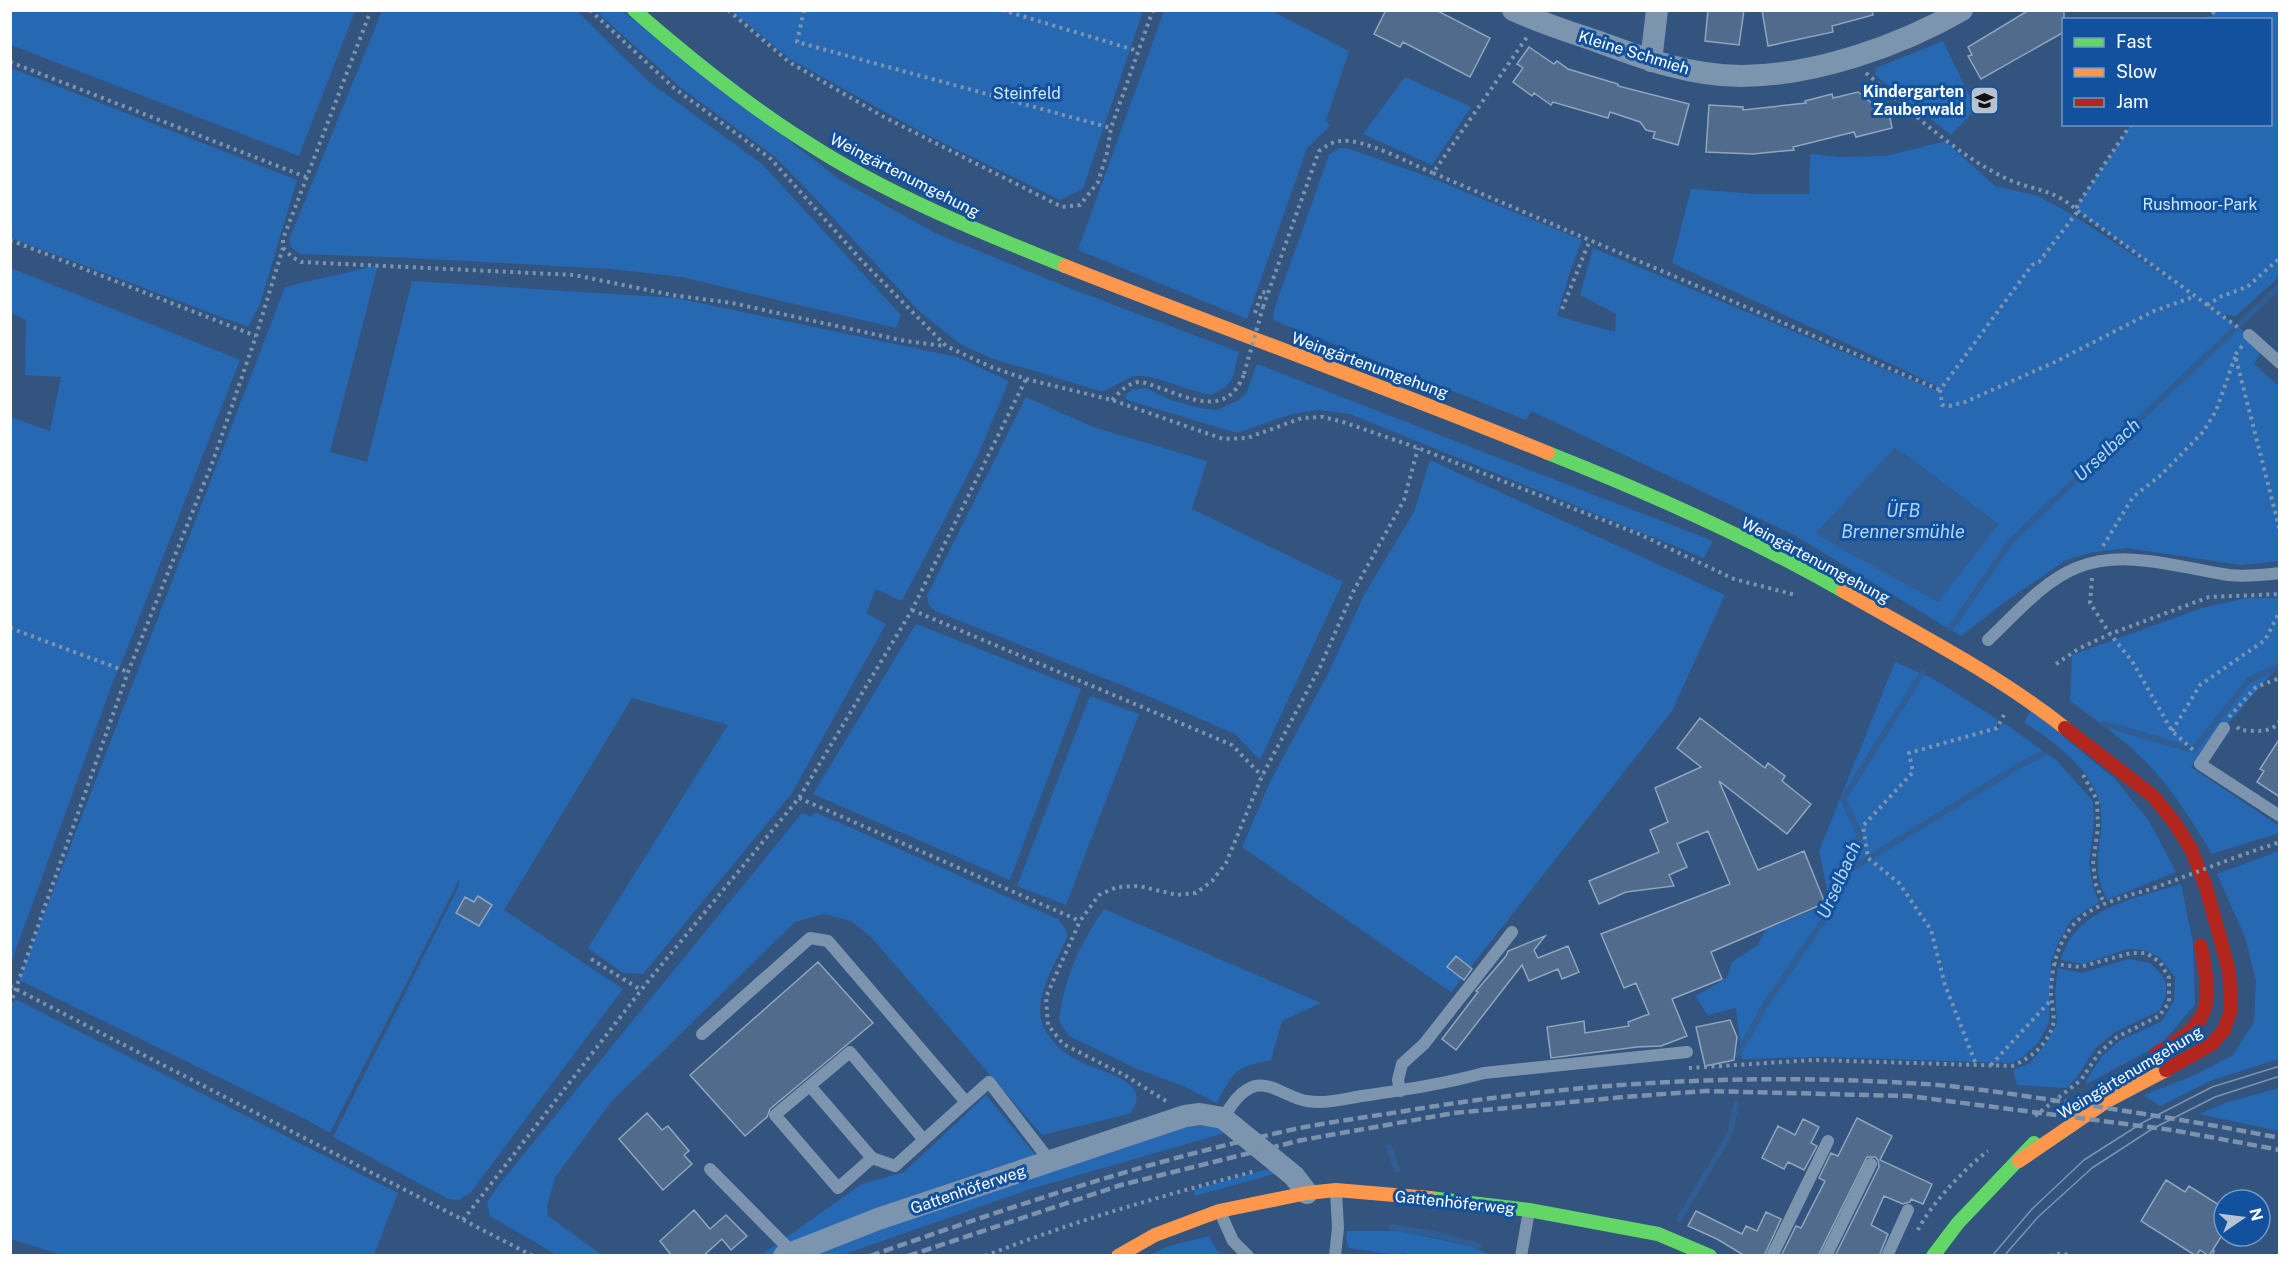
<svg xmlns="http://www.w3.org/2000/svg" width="2290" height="1266" font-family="'Public Sans',sans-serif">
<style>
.green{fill:#2768b3}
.water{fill:#305d94}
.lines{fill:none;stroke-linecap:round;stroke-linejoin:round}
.stream{stroke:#305d94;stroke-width:6}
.building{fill:#506b8c;stroke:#91a5bc;stroke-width:1.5}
.path{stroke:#7d94ae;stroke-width:4;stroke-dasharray:3 4.5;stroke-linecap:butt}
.lane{stroke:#7d94ae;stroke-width:12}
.street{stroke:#7d94ae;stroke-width:22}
.fast{stroke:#63d668;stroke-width:14}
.slow{stroke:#ff974d;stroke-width:14}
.jam{stroke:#b3261e;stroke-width:14}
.tram{stroke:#7d93ad;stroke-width:1.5}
.rail{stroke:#7d93ad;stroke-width:4.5;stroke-dasharray:10 4.5;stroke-linecap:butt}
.path-bridge{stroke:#7d94ae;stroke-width:4;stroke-dasharray:3 4.5;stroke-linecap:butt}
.labels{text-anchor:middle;stroke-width:6;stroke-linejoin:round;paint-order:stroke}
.street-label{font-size:16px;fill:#fff;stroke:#12519d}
.poi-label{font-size:16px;font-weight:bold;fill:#fff;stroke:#12519d;text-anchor:end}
.park-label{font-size:16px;fill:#d0e6fe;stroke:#12519d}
.water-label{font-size:18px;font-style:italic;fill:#b4d6fb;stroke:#12519d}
</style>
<rect width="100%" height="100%" fill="#32547e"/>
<path class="green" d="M10,11l1,-1 344,1 -56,145 -288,-111z
M382,11h195l71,70 114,83 139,151 -5,13 -215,-51 -71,-8 -198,-11 -112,-4 -8,-6 -3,-8z
M596,11h26l218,169 97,54 135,55 167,63c-7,24 -3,32 -28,43 -18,-3 -58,-20 -72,-19 -15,0 -25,14 -39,15l-109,-33 -31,-14 -40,-32 -120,-130 -26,-26 -94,-69z
M732,11h411l-60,178 -23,11 -137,-67 -133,-74z
M1164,11h108l77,40 -23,69 4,6 -23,22 -60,171 -169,-69z
M2215,11h64v266l-43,39 -15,-2 28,21 13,16 -8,13 25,22v175l-38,4 -115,-17 -36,5 -24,7 -64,44 -41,32 -169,-102 -261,-123 -5,9 -253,-100 2,-13 54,-152 10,-7h8l82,29 153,63 -12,32 -13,44 58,16 1,-18 -36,-19 13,-47 344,143 -1,-5 -32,-16 -232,-107 19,-74 66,5h52l1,-40 29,3 47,-1 59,-15 50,45 43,10 35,19 104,69 -99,-73 -1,-5 54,-81 139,-1v-104l-62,-1z
M1943,41l33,68 -25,26 -76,-60 1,-7z
M11,68l286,112 -37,124 -12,23 -237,-89z
M1405,77l66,30 -39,58 -69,-31z
M378,265l-48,187 37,10 45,-181 264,17 281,59 52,24 -31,74 -76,146 -26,-12 -10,24 20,11 -94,169 -149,181 -20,-1 -35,-25 140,-223 -96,-27 -128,212 119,79 -152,203 -12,8 -11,-1 -115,-62 126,-251v-6l-129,253 -25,-14 -286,-139 266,-693z
M11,268l229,92 -118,302 -8,17 -103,284v-546l39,14 11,-54 -36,-2 1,-55 -15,-7z
M1257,364l456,177 -9,17 -354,-144 -31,-4 -27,4 -55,19 -110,-33 -2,-4 6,-6 14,-2 26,12 29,8 17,2 22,-10 8,-8z
M1026,397l67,30 114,34 -15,48 151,73 -83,178 -25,-26 -106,-46 -194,-77 -6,-6 -2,-9z
M1430,460l295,135 -53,116 -221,281 -209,-145 29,-67 58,-108 35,-77 50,-83z
M2246,598h31l3,2 -1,65 -88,102 88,59v7l-67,21c-17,-28 -34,-56 -56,-81 -24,-28 -56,-50 -86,-72l2,-46 130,-47z
M916,624l165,65 -71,191 -197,-86z
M1895,662l37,16 65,41v10l7,-6 52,37 37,41 1,23 -5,39 4,24 6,15 -28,18 -13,23 -7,19 -2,60 -10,20 -16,15 -12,6 -188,-6 -81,2 -6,-51 -29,7 -11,-19 31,-18 5,-16 26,-17 7,-15 65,-27 -11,-52z
M1090,696l49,18 -73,191 -49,-19z
M2031,710l84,69 34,42 27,51 -69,28c-15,-30 -8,-42 -6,-72 0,-8 1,-20 -2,-27 -10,-35 -47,-60 -75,-79z
M815,812l243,107 8,10 1,8c-10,24 -31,55 -26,82 4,18 21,33 36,41 18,11 82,21 52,54l-87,21 -171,-198 -20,-16 -27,-7 -29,8 -184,180 -55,74 -9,30 1,10 54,39h-45l-67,-39 -3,-13 11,-17 304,-373 9,4z
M2279,851v208l-69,22 -50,25 -16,-11 51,-20 38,-20 21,-33 2,-41 -11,-44 -28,-63z
M2181,884l12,59 2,62 -34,39 -74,40 -1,-3 16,-25 17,-15 43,-20 12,-20 1,-24 -16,-20 -15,-7 -16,-1 -45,15 -23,-4c3,-7 6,-15 10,-21 24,-35 74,-43 111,-55z
M1104,909l217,94 -39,18 -11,39c-36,7 -38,12 -54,43l-34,-17 -46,-17 -68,-33 -10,-15c5,-43 21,-77 45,-112z
M2129,959l21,4 11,11 5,9v14l-7,14 -44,21 -20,17 -18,28 -10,11 -50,-3 -4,-15 17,-7 15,-18 12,-21 -2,-31 3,-25 23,5z
M15,999l383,194 -24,62 -309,1 -54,-17 -1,-227z
M2279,1088v43l-80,-17 29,-12z
M986,1095l61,74 126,-43h47l8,6 -194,56 -192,67 -82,1 102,-72 42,-12z
M1273,1168l1,6 -79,22 -2,-6z
M1347,1231h53l70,15 20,9 -82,1 -5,-4 -5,3 -49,-7 -3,-9z
M1209,1236l8,15 7,4 -76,1 21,-10z"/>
<path class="water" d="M1895,447l104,77 -61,78 -123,-68z"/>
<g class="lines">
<path class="stream" d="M1951,628l60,-87 269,-255
M2105,724l88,26 56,-70 31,-14
M1845,873l177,-109 21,-10
M1738,1055l27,-50 65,-94 30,-76 -17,-36 80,-127
M1389,1147l8,23
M1679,1219l51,-85 6,-29
M1391,1227l43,7 44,12"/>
</g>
<path class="building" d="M1386,10h50l54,28 -20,39 -67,-35 -3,5 -26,-13z
M1708,10h36l-5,35 -34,-4z
M1762,10h110l1,5 -41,11 1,6 -65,14z
M2029,10h35v22l-83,47 -13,-23 4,-1 -4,-8z
M1529,47l25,17 3,-3 11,8 50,15v2l71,18 -11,41 -25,-7 2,-6 -9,-2 -6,-8 -30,-10 -2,6 -55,-16 -2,3 -17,-12 -2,3 -19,-14 10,-14 -6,-4z
M1858,92l32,26 2,10 -36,9 -2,-5 -61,15 1,3 -41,4 -47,-2 3,-47 34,2v3l63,-7 -1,-2 27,-7 1,4z
M1700,718l65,50 3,-5 17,13 -3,5 29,23 -24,30 -68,-53 39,89 46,-19 21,52 -114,49 11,27 -50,20 15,37 -26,10 -24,1 -86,11 -4,-31 37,-6 1,12 44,-7 -1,-4 21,-8 -13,-31 -12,5 -23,-54 129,-50 -22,-53 -31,13 10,23 -18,8 5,11 -48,6 -27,12 -10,-23 70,-29 -9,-22 18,-8 -13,-34 46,-21 -24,-19z
M2280,738v59l-23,-15 7,-11 -4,-2z
M478,896l14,9 -13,21 -23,-13 9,-16 9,5z
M1545,936l-11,14 4,8 30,-12 11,26 -17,7 -4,-10 -29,12 -7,-16 -66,85 -14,-11 36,-47 -2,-1 30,-35 2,-5z
M1456,956l16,13 -8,11 -17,-13z
M818,962l55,61 -103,86 -3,8 -22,19 -55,-61z
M1730,1020l7,17 -3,23 -29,6 -9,-39z
M647,1113l15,17 6,-4 21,25 -5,4 8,9 -29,26 -44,-51z
M1857,1118l35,18 -12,24 52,24 -9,20 -12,-5 -1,3 -7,2 -19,-8 -13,29 17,9 -9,22h-44l44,-89 -1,-7 -3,-3h-8l-49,99h-37l15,-30 5,2 24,-47 -6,-3 12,-25 7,3z
M1803,1119l16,8 -8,16 6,3 -13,24 -16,-8 -4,7 -22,-11 16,-32 17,9z
M2166,1180l19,12 4,-6 35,22v24l-15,24 -9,-6 -4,6 -55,-35z
M694,1210l16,19 16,-14 21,21 -16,14 -9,-11 -19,17h-31l-12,-15z
M1696,1211l46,23 4,-8 11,5 9,-19 15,7 -17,37h-19l-28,-17 -29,-13z"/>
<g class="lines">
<path class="path" d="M590,10l84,78 97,71 91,102 84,85 45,21 35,12 86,21 111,39 24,-1 55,-20 21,-1 20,5 75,26 221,86 95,45 62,16
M728,10l61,52 93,54 180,91 18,-2 18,-23 9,-29 4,-25 42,-118
M804,10l-7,32 314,86
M1002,10l136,41
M2208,20l7,-10
M10,62l296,115
M1866,73c37,32 75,67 117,93 9,5 19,11 29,15 28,11 41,8 66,30l161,117
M2131,124l-54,82 1,5 -39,51 -7,3 -92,125 2,15 7,1 16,-4 90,-40 99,-51 39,-14
M1433,173l507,217
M10,240l246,96
M283,248l9,9 9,5 273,13 98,20 60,8 173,38 40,5
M2207,305l15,-9 25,-9 33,-29
M1263,307l56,-156c7,-5 12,-9 21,-10 24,-3 69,22 93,32l94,-136
M1562,309l28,-69
M1255,313l7,-21 7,1
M2242,346l-7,9 45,176
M1112,400c8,-8 15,-17 27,-18 6,0 12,3 18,5 33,11 70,32 87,-13
M2103,546l30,-49 28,-22 42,-43 13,-21 19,-54
M2092,578l-2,25 20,31 22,27 40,70 21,19
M912,610l320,135 30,31
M10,628l118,44
M2056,664l22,-15 32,-15 99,-37 71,-3
M2229,717l27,-30 24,-9
M2237,727l3,3c15,1 31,4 40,-9
M2172,731l28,-46 65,-45 15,-29
M2083,775l14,25 1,27 -5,37 3,21 8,18
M799,798l281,123
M2239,856l41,-14
M591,959l50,31
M10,986l523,270
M10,1005l118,-333 85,-211 43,-125 27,-88v-9l88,-229
M1975,1062l-30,-77 -14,-55 -32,-47 -31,-25 -5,-32 50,-54 -4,-19 88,-25 7,-13
M1991,1065l60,-65
M1689,1068l125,-8 198,6c19,-8 35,-21 41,-41 2,-10 -2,-23 -2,-32 0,-24 7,-51 23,-69 19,-21 54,-28 80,-36
M1166,1101l-40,-25 -63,-32 -15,-19 -2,-28 34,-76 19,-26 18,-8 22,-1 38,9 19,-2 16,-12 14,-18 36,-87 58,-109 33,-75 51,-92 14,-52
M2035,1116l46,-36 18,-27 18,-16 42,-21 10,-13v-25l-9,-16 -14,-9h-15l-51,14 -26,-3
M463,1220l186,-240 150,-182 113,-188 114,-231
M1918,1230c12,-25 48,-63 70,-79
M2212,1251l4,2 -2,3
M985,1256c89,-35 179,-61 271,-85
M2050,1256l12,-3 6,2"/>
<path class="lane" d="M2249,335l31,28
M1988,640c27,-25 54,-58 88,-72 49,-20 104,0 153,7 17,2 34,0 51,-2
M2224,728l-24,36 80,52
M702,1034l108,-96 18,3 138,161
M810,1086l62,72
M1400,1091l-2,-11 4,-16 22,-20 88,-112
M1223,1118c8,-12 16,-27 32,-32 17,-4 35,13 52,15 18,3 37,-2 55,-5 41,-6 82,-12 122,-23l203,-21
M924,1140l-74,-88 -75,63 63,73 34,-30 23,8c31,-28 62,-56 94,-84l61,79
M710,1169l82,83
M1220,1212l13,29 15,15
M1335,1256l3,-28 -2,-37
M1521,1256l8,-45
M1772,1256l56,-115
M1826,1256l45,-92
M1887,1256l21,-46"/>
<path class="street" d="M1513,10c28,13 57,22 86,32 46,17 92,34 142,34 72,0 159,-30 221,-66
M1651,61l6,-51
M784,1256l94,-37 307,-103 15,-2 23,4 71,58 13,17"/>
<path class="fast" d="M634,10c54,47 109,92 169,130 81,53 172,90 262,126
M1548,453c101,40 201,84 295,138
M1430,1198l99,12 129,24 52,22
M1933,1256l25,-33 76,-80"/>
<path class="slow" d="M1065,266c160,63 323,122 483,187
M1843,591c75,43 154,83 222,137
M2019,1161l88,-60 59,-31
M1118,1256l37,-21 64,-24 88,-18 29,-3 94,8"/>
<path class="jam" d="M2065,728l88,68 21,26 17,27 15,38 23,84 2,39 -7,20 -12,14 -46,26
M2157,1053c56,-31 55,-47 44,-107"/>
<path class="tram" d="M1992,1256l40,-47 52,-49 58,-37 70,-36 68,-21
M2004,1256l34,-39 54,-49 60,-39 63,-32 65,-21"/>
<path class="rail" d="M870,1256c134,-47 268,-92 407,-123 42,-10 85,-15 128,-22 167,-28 335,-38 503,-28 48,2 96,10 144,17 76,11 152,23 228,38
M908,1256l213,-71 181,-45 152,-27 170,-16 81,-6 204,5 263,34 108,20"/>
<path class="path-bridge" d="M1244,374l19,-67
M2154,888l85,-32"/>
</g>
<defs>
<symbol id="school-square" viewBox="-11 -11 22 22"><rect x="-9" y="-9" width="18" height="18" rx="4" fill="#b7c3d2" stroke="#12519d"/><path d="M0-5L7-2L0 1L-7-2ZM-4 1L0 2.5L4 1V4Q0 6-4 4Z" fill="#111"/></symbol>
</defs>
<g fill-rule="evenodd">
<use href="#school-square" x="1968" y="84" width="33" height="33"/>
</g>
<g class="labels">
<g class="street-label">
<text transform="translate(1634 52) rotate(17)" y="6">Kleine Schmieh</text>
<text transform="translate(905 175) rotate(27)" y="6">Weingärtenumgehung</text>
<text transform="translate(1370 365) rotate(20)" y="6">Weingärtenumgehung</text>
<text transform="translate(1816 560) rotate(28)" y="6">Weingärtenumgehung</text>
<text transform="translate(2130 1072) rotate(-31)" y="6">Weingärtenumgehung</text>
<text transform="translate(968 1189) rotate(-19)" y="6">Gattenhöferweg</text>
<text transform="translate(1455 1202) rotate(6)" y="6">Gattenhöferweg</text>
</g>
<g class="poi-label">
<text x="1964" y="97">Kindergarten<tspan x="1964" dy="18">Zauberwald</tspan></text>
</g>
<g class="park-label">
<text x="1027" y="99">Steinfeld</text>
<text x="2200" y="210">Rushmoor-Park</text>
</g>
<g class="water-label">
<text transform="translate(2107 450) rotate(-43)" y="6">Urselbach</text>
<text x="1903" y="517">ÜFB<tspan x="1903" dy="21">Brennersmühle</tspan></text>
<text transform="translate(1839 880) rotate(-66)" y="6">Urselbach</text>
</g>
</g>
<rect width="2290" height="1266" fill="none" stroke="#ffffff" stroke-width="24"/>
<rect x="2062" y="18" width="210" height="108" fill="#12519d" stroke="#7197c4" stroke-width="1.5"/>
<rect x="2074" y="38" width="30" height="9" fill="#63d668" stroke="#7197c4" stroke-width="1.5"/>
<text x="2116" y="48" font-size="18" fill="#ffffff">Fast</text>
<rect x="2074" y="68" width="30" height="9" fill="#ff974d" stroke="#7197c4" stroke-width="1.5"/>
<text x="2116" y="78" font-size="18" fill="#ffffff">Slow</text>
<rect x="2074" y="98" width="30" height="9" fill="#b3261e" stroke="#7197c4" stroke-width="1.5"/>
<text x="2116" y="108" font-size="18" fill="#ffffff">Jam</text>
<g transform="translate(2242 1218) rotate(76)"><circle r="28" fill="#12519d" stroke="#7197c4" stroke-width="1.5"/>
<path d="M0-4.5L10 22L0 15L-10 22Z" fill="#b7c3d2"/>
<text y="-9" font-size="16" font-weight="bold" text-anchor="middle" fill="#ffffff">N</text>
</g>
</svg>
